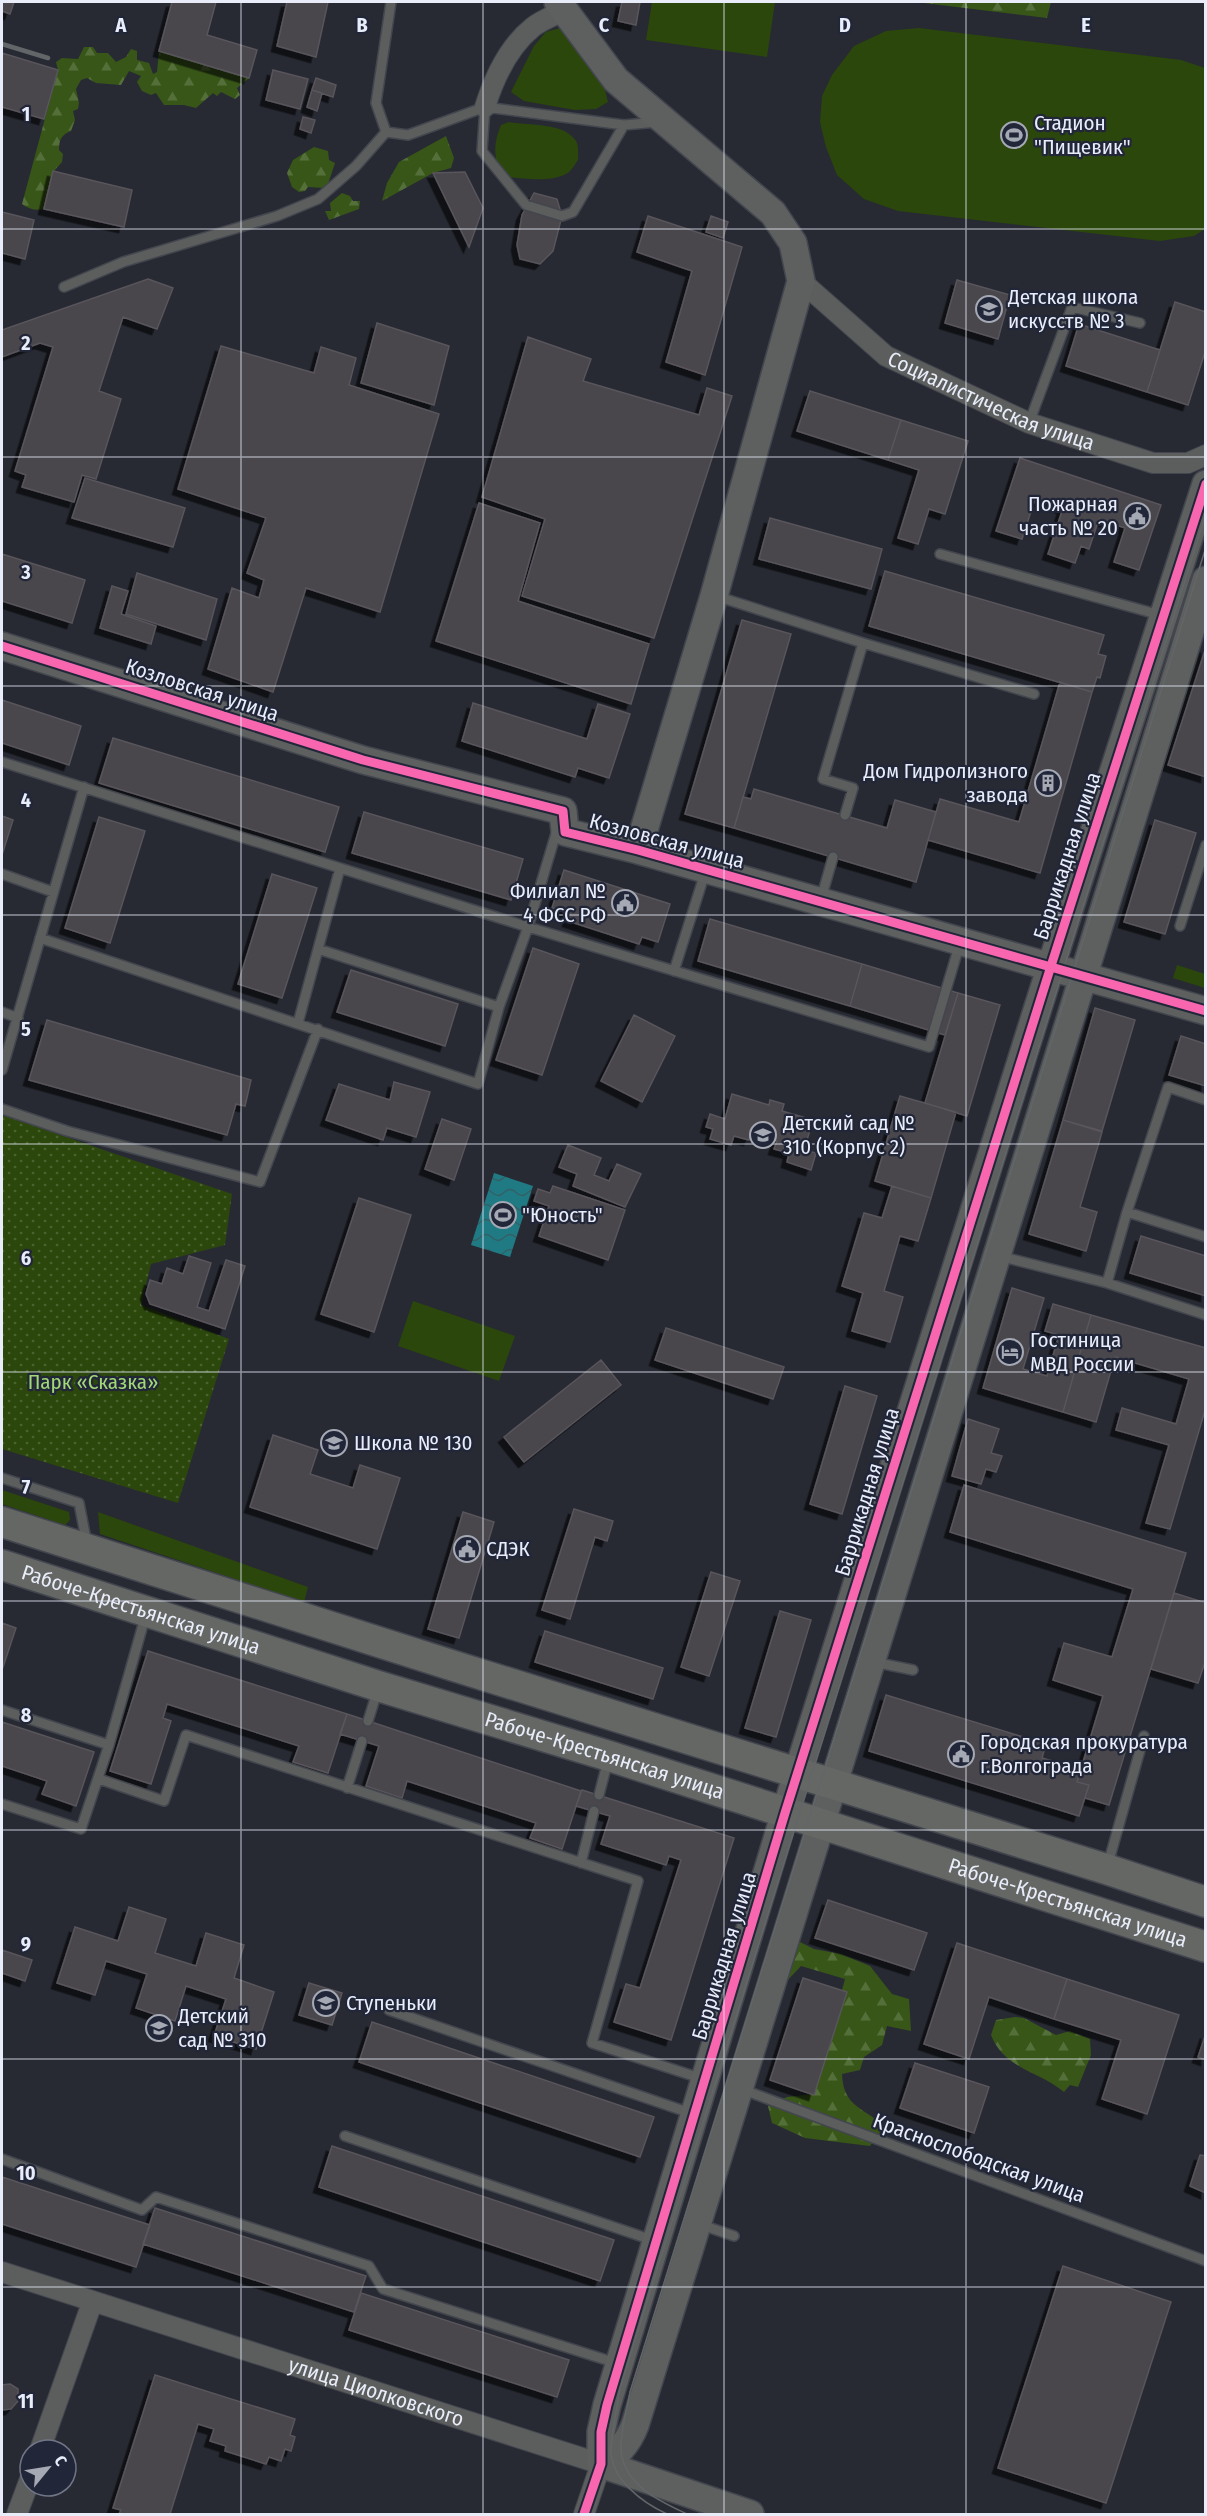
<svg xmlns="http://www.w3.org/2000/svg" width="1207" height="2516" font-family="'Fira Sans Condensed',sans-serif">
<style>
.green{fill:#2b470b}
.forest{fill:url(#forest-firs)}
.park{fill:url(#park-dots)}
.water{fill:url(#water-waves)}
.building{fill:#48464c;stroke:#59555b;stroke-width:1.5;filter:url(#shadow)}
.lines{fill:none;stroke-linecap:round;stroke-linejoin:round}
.lane-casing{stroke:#43464e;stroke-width:12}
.street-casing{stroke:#43464e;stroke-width:22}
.secondary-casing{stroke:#43464e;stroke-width:30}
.primary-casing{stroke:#43464e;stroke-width:33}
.lane{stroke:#5b5e5c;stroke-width:9}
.street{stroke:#5b5e5c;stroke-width:20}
.secondary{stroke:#5d605e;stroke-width:27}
.primary{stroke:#656765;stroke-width:30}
.tram{stroke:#636668;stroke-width:1.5}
.rail{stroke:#636668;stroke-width:4.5}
.cycleway-casing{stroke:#212639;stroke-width:13}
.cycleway{stroke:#f766af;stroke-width:9}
.grid{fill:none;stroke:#e9edfa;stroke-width:1.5;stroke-opacity:0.55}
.labels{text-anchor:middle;stroke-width:4.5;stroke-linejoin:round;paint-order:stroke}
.poi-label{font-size:21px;fill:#e9edfa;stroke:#212639;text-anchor:start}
.street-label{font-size:21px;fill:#e9edfa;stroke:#212639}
.park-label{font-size:21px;fill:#a2d776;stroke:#212639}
.grid-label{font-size:20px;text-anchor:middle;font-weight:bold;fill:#e9edfa;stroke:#212639;stroke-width:4.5;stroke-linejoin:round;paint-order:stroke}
</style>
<defs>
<pattern id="forest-firs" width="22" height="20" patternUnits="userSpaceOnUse" patternTransform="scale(1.5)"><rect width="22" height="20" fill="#375617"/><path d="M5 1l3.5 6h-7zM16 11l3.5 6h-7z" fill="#546f3a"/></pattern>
<pattern id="park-dots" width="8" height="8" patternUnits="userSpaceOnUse" patternTransform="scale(1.5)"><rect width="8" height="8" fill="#2b470b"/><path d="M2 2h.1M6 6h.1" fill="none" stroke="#4a622f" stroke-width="1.8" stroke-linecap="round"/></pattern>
<pattern id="water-waves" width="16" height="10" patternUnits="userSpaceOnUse" patternTransform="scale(1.5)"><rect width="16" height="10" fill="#207a83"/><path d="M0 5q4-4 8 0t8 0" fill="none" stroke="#336067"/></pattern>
<filter id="shadow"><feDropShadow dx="-5.5" dy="5.5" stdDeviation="0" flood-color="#0009"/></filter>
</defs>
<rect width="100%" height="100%" fill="#272a33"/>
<path class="green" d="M652,2h123l-8,55 -121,-17z
M560,28l42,50 6,24 -12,7 -21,1 -51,-9 -13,-9 23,-46 12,-14z
M919,28l262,32 24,8v161l-11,7 -34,5 -262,-30 -34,-12 -27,-24 -11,-28 -6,-25 2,-26 10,-21 22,-29 32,-15z
M509,122c21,4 55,0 67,19 3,5 2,13 2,19 -3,4 -7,12 -12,14 -18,9 -44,4 -63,3 -10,-18 -10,-33 -2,-52z
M1177,965l28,9v14l-32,-10z
M413,1301l102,35 -16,45 -101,-35z
M2,1490l67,22 1,8 -5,5 -63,-21z
M98,1512l210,75 -4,15 -204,-68z"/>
<path class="forest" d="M916,2h135l-4,16z
M84,47h9l4,6h11l8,9 10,-5 5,-8 6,2v9l12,3 4,11 4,-2 2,-21 90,27 -12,10 3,7 -5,4 -14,-7 -4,4 -4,-3 -17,15 -12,-3h-20l-8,-12 -5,2 -9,-4 -5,-9 4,-6 -12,-5 -8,14 -25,-2 -9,-5 -6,2 -5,9 3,14 -1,6 -5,2 2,9 -4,11c-10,4 -12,9 -12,19l4,4 -1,8 -9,10 -9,37c-7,2 -16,0 -22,-5l36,-134 -2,-8 6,-4 16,1z
M446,136l8,22 -3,10 -18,5 -51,28 5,-18 12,-21z
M314,147l14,4 1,9 6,3 -7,21 -4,4 -16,-1 -3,4 -6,1 -7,-5 -5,-14 6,-13z
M342,193l8,3 3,5h7l-1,8 -30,11 -4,-9h6l-1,-8z
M796,1940l18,9 27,5 29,12 22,28 17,5 2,32 -24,-5 -5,19 -18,12 -4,13 -18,4c1,34 23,33 42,53l-14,19 -65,-8 -33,-15 -4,-17 19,-9 27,-3 31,-115 -44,-13 -17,18z
M1015,2017l9,1 32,17 14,-4 20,8 1,16 -13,32 -8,-2 -6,7c-25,-21 -60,-23 -73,-57l5,-15z"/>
<path class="park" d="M2,1115l230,79 -7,51 -74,19 -10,41 88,34 -51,164 -176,-54z"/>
<path class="water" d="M494,1173l39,13 -23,71 -39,-12z"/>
<path class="building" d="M2,2h12l-4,12 -8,-3z
M172,2h44l-9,33 50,15 -8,28 -90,-27z
M287,2h41l-12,55 -39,-11z
M622,2h18l-4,23 -18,-4z
M2,53l56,17 -14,49 -42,-12z
M273,70l35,9 -8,30 -34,-9z
M316,78l20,7 -3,12 -21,-7z
M312,90l10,3 -5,18 -10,-4z
M303,117l12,3 -4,13 -11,-4z
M53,171l79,19 -8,37 -80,-18z
M465,172l18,36 -14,39 -36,-74z
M534,193l23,6 5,17 -9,35 -13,13 -20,-5 -3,-14 5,-30z
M2,212l32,8 -9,39 -23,-6z
M648,216l94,31 -37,128 -39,-13 26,-91 -55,-19z
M711,216l17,6 -5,16 -17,-6z
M148,279l25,9 -16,41 -34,-12 -24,74 22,8 -25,80 -14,-4 -8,27 -52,-15 4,-12 -11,-4 38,-124 -13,-4 -38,14v-27z
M957,280l53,15 -12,44 -53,-16z
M1175,302l31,10v37l-18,56 -41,-13z
M377,323l72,23 -15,59 -73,-22z
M1079,324l81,26 -13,42 -81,-26z
M528,337l63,22 -8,22 116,34 8,-27 25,8 -78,242 -132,-42 23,-77 -63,-22z
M221,346l93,27 7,-26 35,11 -7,27 90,29 -59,198 -74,-24 -33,104 -65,-23 24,-81 27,10 5,-18 -17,-7 19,-55 -88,-29z
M810,391l91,29 -13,40 -91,-29z
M901,420l67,21 -23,73 -16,-5 -11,35 -20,-6 21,-68 -31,-10z
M1020,458l141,47 -22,65 -25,-8 11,-34 -26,-9 -10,30 -8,-3 -6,17 -27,-9 15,-46 -28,-9 -13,40 -26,-8z
M85,478l100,30 -12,39 -101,-29z
M479,503l61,20 -22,78 131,43 -18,60 -195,-63z
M770,518l112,31 -11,40 -112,-30z
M2,554l83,26 -13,43 -70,-22z
M885,571l219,64 -6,19 8,2 -6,22 -3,-1 -5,15 -223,-66z
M137,573l80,26 -11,41 -80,-26z
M112,586l16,5 -7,23 35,12 -5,18 -51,-16z
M742,620l49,14 -57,194 -49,-14z
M1206,647v130l-38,-12z
M1060,682l32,10 -52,181 -112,-33 12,-41 79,23z
M2,700l79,26 -12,39 -67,-22z
M473,703l114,36 11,-35 32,10 -21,64 -31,-10 -3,9 -113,-36z
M113,738l226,69 -14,45 -226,-69z
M754,789l133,39 8,-28 41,12 -20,70 -182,-54 9,-31 8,2z
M364,812l159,47 -12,41 -159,-47z
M2,816l11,4 -11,35z
M99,817l46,14 -35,112 -45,-15z
M1155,820l41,13 -31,101 -41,-12z
M564,870l106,34 -12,38 -16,-5 -3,7 -71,-23 2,-7 -18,-6z
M272,874l45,14 -35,110 -44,-14z
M710,919l152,45 -12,42 -152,-45z
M533,948l46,16 -37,111 -46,-15z
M862,964l96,29 -13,42 -95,-29z
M351,970l107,34 -13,42 -108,-34z
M958,993l42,12 -33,111 -42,-13z
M1095,1008l40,12 -33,111 -39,-11z
M634,1015l41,21 -33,66 -41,-21z
M47,1020l204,60 -6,26 -9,-2 -9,31 -198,-55z
M1181,1036l25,8v42l-37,-11z
M394,1082l36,10 -14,45 -29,-9 -4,12 -57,-20 13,-36 51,16z
M732,1094l37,11 1,-5 14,4 -2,7 31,9 -9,30 12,3 -5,17 -24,-8 2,-9 -15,-4 3,-8 -26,-7 -2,6 -15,-4 -3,9 -21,-6 3,-10 -7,-2 4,-13 15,5z
M900,1096l56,16 -25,86 -56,-17z
M442,1119l29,10 -17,51 -29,-11z
M1063,1120l39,12 -22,75 17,5 -11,39 -57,-17z
M568,1145l33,13 -7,17 15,6 8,-17 24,10 -16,33 -52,-21 4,-12 -18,-7z
M553,1186l72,24 -17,50 -69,-24 10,-30 -15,-5 4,-12 12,4z
M892,1186l39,12 -13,43 -18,-5 -16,55 19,6 -13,45 -38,-11 11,-38 -21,-7 22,-73 18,5z
M359,1198l52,17 -37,117 -53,-18z
M1141,1236l65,20v40l-76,-23z
M189,1256l22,7 -14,44 12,4 17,-51 19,6 -20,63 -75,-25 -4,-10 4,-14 12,4 5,-16 16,6z
M1012,1288l32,10 -21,71 24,7 12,-41 -14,-4 8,-27 38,11 -28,97 -80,-24z
M1091,1315l115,33v59l-36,122 -24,-6 23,-78 -53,-15 6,-22 54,16 13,-45 -74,-22 -19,65 -33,-10z
M666,1328l118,39 -11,32 -118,-39z
M601,1360l20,25 -97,77 -20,-25z
M845,1386l32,10 -35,118 -32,-10z
M968,1419l31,10 -8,24 11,3 -6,16 -10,-3 -5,15 -29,-8z
M273,1435l45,15 -8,24 43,14 7,-23 40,13 -23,71 -127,-42z
M964,1485l222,68 -77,252 -24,-7 4,-13 -12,-3 26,-86 -50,-16 11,-37 48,14 21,-68 -183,-57z
M574,1509l39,12 -6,20 -12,-4 -25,82 -28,-9z
M463,1512l31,10 -35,116 -31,-9z
M711,1572l29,9 -31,95 -28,-9z
M1174,1593l32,10v56l-8,24 -47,-14z
M780,1611l31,9 -35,117 -31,-9z
M2,1623l14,5 -13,39 -1,-1z
M545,1631l118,37 -10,31 -118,-37z
M148,1651l199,63 -19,59 -35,-11 6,-16 -132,-42 -4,14 8,3 -20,63 -41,-13z
M886,1695l160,49 -4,14 39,11 -4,13 12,3 -10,31 -210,-65z
M347,1714l234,77 -19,58 -32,-11 6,-15 -129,-42 -5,17 -36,-12 13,-40 -39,-12z
M2,1722l92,30 -18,54 -34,-12 5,-13 -45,-15z
M582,1790l152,48 -63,202 -57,-18 12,-38 14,4 41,-128 -12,-4 -3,9 -65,-21 9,-28 -34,-10z
M828,1900l99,33 -13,37 -99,-32z
M129,1907l37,12 -11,34 41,13 10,-33 38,12 -10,33 40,14 -18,57 -42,-13 12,-37 -40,-13 -11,35 -39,-13 11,-34 -41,-13 -11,34 -38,-12 18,-56 43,14z
M957,1943l110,36 -13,40 -65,-22 -20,62 -45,-15z
M2,1950l30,10 -7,21 -23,-8z
M803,1978l44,14 -33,103 -44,-15z
M1067,1979l112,36 -32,99 -45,-15 19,-59 -67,-21z
M309,1983l33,10 -10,32 -33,-10z
M372,2022l282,95 -14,40 -281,-95z
M1206,2033v27l-8,-3z
M915,2063l74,24 -15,46 -74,-25z
M332,2146l282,94 -14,41 -281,-94z
M1200,2155l6,1v37l-16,-7z
M2,2177l148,48 -14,42 -134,-43z
M155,2208l211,68 -12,36 -211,-68z
M1063,2266l108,36 -65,201 -108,-35z
M361,2293l208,67 -12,37 -208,-67z
M155,2375l140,44 -5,16 5,2 -4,14 -6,-2 -4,12 -12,-4 -3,7 -41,-13 1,-5 -16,-5 4,-12 -16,-5 -28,90h-51l2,-4 -8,-2z
M10,2384l8,5v12l-7,8 -9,1v-25z"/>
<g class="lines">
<defs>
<path id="lane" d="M485,107l-3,44 44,54 36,11 11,-4 51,-87
M386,132l22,3 77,-28 139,18 34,-3
M64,287l59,-25 154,-46 41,-17 38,-33 30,-34 -10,-29 15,-101
M1029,423l43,-116 68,16
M940,554l220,61
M716,596l147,47 171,51
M2,762l526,165 -29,80 -21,77 -438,-146
M845,815l8,-27 -30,-9 40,-136
M557,830l-29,97 401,120 31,-104
M2,874l51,18
M821,899l12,-42
M1180,926l26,-81
M318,949l181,58
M674,971l31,-98
M2,1012l16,6
M298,1023l42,-155
M2,1070l82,-283
M1206,1100l-38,-13 -41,125 -20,71 99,32
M2,1109l65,22 193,51 58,-153
M1127,1212l79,25
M999,1256l108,27
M2,1478l77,25 8,41
M874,1662l39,8
M2,1710l107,35 -28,84 -79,-25
M368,1721l10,-32
M109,1745l37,-131
M99,1779l65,22 22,-66 452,146 -46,162 111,36
M347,1788l15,-47
M599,1795l9,-35
M581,1863l13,-52
M1108,1864l36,-128
M389,2010l304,104
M741,2089l465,172
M345,2136l310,105
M2,2159l140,51 14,-13 213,69 14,23 233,74
M699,2224l35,12"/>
<g id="street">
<path d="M485,107c9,-29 23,-60 48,-80 9,-7 20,-11 30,-16"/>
<path id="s1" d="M801,281l85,75 143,67 124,40h35l18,-8"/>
<path id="s2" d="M2,2272l599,192 -17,50"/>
<path d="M40,2450l52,-147"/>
<path d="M17,2514l13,-35"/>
</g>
<path id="secondary" d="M558,2l58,78 157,133 20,30 8,38 -87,315 -76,254
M2,646l361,114 200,51 2,21 73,18 568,161
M601,2464v-32l6,-27 178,-592 266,-847 155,-482
M601,2464c17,-9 27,-21 34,-39l571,-1845
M601,2464l149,50"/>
<g id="primary">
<path d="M2,1522l452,144 652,203 100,33"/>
<path id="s3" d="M2,1565l376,121 231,70 597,191"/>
</g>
</defs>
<use href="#lane" class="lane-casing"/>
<use href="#street" class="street-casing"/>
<use href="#secondary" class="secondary-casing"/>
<use href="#primary" class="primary-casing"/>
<use href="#lane" class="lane"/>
<use href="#street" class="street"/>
<use href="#secondary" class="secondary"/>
<use href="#primary" class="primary"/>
<path class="tram" d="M667,2514c-24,-11 -57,-35 -56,-65 1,-20 6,-41 9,-61l586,-1875
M687,2514c-25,-12 -58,-26 -65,-57 -4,-16 5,-48 8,-65l576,-1845"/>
<path class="rail" d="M2,44l46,14"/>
<defs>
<path id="cycleway" d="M2,646l361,114 200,51 2,21 73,18 568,161
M584,2514l17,-50v-32l6,-27 178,-592 266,-847 155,-482"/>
</defs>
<use href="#cycleway" class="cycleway-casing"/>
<use href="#cycleway" class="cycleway"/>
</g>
<path class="grid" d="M241,2v2512M483,2v2512M724,2v2512M966,2v2512M2,229h1204M2,457h1204M2,686h1204M2,915h1204M2,1144h1204M2,1372h1204M2,1601h1204M2,1830h1204M2,2059h1204M2,2287h1204"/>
<defs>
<symbol id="stadium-ring" viewBox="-11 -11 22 22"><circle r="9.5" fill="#212639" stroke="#a5a9b4" stroke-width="1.5"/><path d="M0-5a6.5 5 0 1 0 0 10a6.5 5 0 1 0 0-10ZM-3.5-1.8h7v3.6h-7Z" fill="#a5a9b4"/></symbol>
<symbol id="school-ring" viewBox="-11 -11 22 22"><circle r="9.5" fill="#212639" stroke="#a5a9b4" stroke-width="1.5"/><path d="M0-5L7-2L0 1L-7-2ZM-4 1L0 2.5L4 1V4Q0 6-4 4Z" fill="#a5a9b4"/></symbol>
<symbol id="civic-ring" viewBox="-11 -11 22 22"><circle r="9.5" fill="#212639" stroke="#a5a9b4" stroke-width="1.5"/><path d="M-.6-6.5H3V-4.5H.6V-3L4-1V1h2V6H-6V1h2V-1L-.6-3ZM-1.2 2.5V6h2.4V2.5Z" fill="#a5a9b4"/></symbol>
<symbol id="building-ring" viewBox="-11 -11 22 22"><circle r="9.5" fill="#212639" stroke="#a5a9b4" stroke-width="1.5"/><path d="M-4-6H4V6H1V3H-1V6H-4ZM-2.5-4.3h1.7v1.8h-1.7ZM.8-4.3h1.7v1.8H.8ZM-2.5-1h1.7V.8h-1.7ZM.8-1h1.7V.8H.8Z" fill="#a5a9b4"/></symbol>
<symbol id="hotel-ring" viewBox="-11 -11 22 22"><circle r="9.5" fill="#212639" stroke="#a5a9b4" stroke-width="1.5"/><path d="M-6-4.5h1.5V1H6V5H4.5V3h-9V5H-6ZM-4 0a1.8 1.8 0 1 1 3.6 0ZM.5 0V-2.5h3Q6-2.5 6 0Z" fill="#a5a9b4"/></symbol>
</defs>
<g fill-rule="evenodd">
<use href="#stadium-ring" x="999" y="120" width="30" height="30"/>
<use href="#school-ring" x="974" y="294" width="30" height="30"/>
<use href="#civic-ring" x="1122" y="501" width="30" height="30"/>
<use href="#building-ring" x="1033" y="768" width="30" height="30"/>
<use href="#civic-ring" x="610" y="888" width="30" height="30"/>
<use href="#school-ring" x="748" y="1120" width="30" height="30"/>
<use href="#stadium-ring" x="488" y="1200" width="30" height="30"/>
<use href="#hotel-ring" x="995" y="1337" width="30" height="30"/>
<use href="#school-ring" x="319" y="1428" width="30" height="30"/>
<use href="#civic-ring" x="452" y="1534" width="30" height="30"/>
<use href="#civic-ring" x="946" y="1739" width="30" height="30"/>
<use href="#school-ring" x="311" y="1988" width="30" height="30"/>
<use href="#school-ring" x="144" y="2013" width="30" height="30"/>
</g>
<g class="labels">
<g class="poi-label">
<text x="1034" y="130">Стадион<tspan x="1034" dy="24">"Пищевик"</tspan></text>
<text x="1008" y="304">Детская школа<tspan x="1008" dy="24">искусств № 3</tspan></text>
<text x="1118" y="511" text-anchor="end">Пожарная<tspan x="1118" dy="24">часть № 20</tspan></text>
<text x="1028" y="778" text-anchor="end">Дом Гидролизного<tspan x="1028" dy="24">завода</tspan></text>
<text x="606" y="898" text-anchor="end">Филиал №<tspan x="606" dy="24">4 ФСС РФ</tspan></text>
<text x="783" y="1130">Детский сад №<tspan x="783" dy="24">310 (Корпус 2)</tspan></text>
<text x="522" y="1222">"Юность"</text>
<text x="1030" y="1347">Гостиница<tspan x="1030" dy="24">МВД России</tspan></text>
<text x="354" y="1450">Школа № 130</text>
<text x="486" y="1556">СДЭК</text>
<text x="980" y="1749">Городская прокуратура<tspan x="980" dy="24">г.Волгограда</tspan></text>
<text x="346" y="2010">Ступеньки</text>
<text x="178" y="2023">Детский<tspan x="178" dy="24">сад № 310</tspan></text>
</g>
<g class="street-label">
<text dy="7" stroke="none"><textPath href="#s1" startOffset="228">Социалистическая улица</textPath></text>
<text transform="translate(202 690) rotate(18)" y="7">Козловская улица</text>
<text transform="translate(667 841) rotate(15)" y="7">Козловская улица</text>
<text transform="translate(1067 856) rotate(-72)" y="7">Баррикадная улица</text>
<text transform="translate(867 1492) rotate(-73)" y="7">Баррикадная улица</text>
<text dy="7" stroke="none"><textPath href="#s3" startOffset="146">Рабоче-Крестьянская улица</textPath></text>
<text dy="7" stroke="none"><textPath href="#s3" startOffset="632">Рабоче-Крестьянская улица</textPath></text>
<text dy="7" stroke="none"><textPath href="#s3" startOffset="1118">Рабоче-Крестьянская улица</textPath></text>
<text transform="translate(724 1956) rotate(-73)" y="7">Баррикадная улица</text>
<text transform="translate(979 2158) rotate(20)" y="7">Краснослободская улица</text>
<text dy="7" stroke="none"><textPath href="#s2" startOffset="393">улица Циолковского</textPath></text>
</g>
<g class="park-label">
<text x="93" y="1389">Парк «Сказка»</text>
</g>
</g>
<g class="grid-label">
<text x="121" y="32">A</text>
<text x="362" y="32">B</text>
<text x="604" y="32">C</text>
<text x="845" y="32">D</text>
<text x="1086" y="32">E</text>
<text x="26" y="121">1</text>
<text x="26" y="350">2</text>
<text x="26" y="579">3</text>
<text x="26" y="807">4</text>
<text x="26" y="1036">5</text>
<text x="26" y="1265">6</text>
<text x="26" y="1494">7</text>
<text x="26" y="1722">8</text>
<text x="26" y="1951">9</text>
<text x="26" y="2180">10</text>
<text x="26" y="2408">11</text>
</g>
<rect width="1207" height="2516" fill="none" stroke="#e9edfa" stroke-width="6"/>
<g transform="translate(48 2468) rotate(60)"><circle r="28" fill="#212639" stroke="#717686" stroke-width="1.5"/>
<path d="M0-4.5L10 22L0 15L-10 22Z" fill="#a5a9b4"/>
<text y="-9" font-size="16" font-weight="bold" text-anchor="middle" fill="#e9edfa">С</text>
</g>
</svg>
